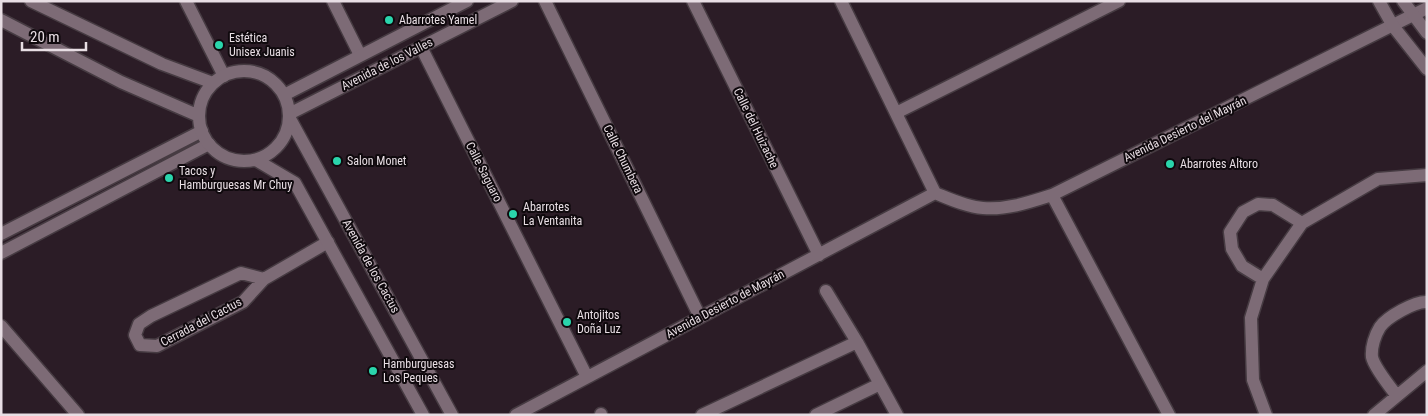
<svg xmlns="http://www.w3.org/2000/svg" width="1428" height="416" font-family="'Roboto Condensed',sans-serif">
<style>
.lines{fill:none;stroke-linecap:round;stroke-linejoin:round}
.street-casing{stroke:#463b42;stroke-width:15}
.secondary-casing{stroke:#463b42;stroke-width:15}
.street{stroke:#7d6b76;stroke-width:12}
.secondary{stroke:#7d6b76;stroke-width:12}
.poi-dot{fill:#2ad5ac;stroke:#0f090d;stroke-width:2}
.labels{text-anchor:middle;stroke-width:4;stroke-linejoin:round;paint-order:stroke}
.poi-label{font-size:12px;fill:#e8dee4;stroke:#0f090d;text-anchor:start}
.street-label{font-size:12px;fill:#e8dee4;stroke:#0f090d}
</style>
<rect width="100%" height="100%" fill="#2b1c26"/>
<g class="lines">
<defs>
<path id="street" d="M186,1l38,75
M333,1l27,54
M545,1l155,316
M693,1l126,254
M841,1l94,192
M421,47l166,330
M896,113l223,-112
M935,193c15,6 32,14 48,15 24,2 47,-6 69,-13l375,-187
M1052,195l117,220
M1,234l201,-103
M1,253l208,-109
M264,279l-21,23 -86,44 -17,-1 -5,-10 4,-11 12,-8 90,-43 23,6 64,-37
M1263,279l-21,-13 -10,-17 -2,-17 13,-20 15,-8 15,1 29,18
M826,291l31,51 40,73
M1,326l77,89
M1397,396c-7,-9 -23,-29 -25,-39 -1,-10 3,-22 8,-30 7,-10 35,-26 47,-25
M601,414v1
M516,415l419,-222
M702,415l155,-73
M816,415l64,-31
M1266,415l-13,-35 -2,-62 12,-39 39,-56 76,-44 49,-4
M1374,415l53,-44"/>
<path id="secondary" d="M31,1l131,63 51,19
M1379,1l14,25 34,43
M1403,1l24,32
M1,20l120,62 78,34
M199 116a45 45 0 1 1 90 0a45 45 0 1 1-90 0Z
M284,95l183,-94
M289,114l223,-113
M289,117l163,298
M256,160l39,23 128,232"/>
</defs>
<use href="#street" class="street-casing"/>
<use href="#secondary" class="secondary-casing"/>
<use href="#street" class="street"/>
<use href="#secondary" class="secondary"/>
</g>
<g class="poi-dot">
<circle cx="389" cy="20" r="5"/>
<circle cx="219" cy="45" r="5"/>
<circle cx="337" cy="161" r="5"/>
<circle cx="1170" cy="164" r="5"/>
<circle cx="169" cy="178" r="5"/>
<circle cx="513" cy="214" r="5"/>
<circle cx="567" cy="322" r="5"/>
<circle cx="373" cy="371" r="5"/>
</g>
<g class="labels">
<g class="poi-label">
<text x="399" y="24">Abarrotes Yamel</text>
<text x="229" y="42">Estética<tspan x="229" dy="14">Unisex Juanis</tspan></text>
<text x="347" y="165">Salon Monet</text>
<text x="1180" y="168">Abarrotes Altoro</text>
<text x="179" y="175">Tacos y<tspan x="179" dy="14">Hamburguesas Mr Chuy</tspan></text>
<text x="523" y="211">Abarrotes<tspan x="523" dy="14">La Ventanita</tspan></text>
<text x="577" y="319">Antojitos<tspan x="577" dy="14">Doña Luz</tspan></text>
<text x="383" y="368">Hamburguesas<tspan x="383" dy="14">Los Peques</tspan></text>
</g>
<g class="street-label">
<text transform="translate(387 64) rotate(-27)" y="4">Avenida de los Valles</text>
<text transform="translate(756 128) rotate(64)" y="4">Calle del Huizache</text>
<text transform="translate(1185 129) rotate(-26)" y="4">Avenida Desierto del Mayrán</text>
<text transform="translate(623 159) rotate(64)" y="4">Calle Chumbera</text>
<text transform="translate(484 172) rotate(63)" y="4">Calle Saguaro</text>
<text transform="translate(371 266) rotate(61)" y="4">Avenida de los Cactus</text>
<text transform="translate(725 304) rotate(-28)" y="4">Avenida Desierto de Mayrán</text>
<text transform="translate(201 322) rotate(-28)" y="4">Cerrada del Cactus</text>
</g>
</g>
<rect width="1428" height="416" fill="none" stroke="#e8dee4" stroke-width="5"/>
<path d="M22 42v8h64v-8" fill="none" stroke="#e8dee4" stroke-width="2.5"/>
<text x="30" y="42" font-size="15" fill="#e8dee4" stroke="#0f090d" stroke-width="4" paint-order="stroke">20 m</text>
</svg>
